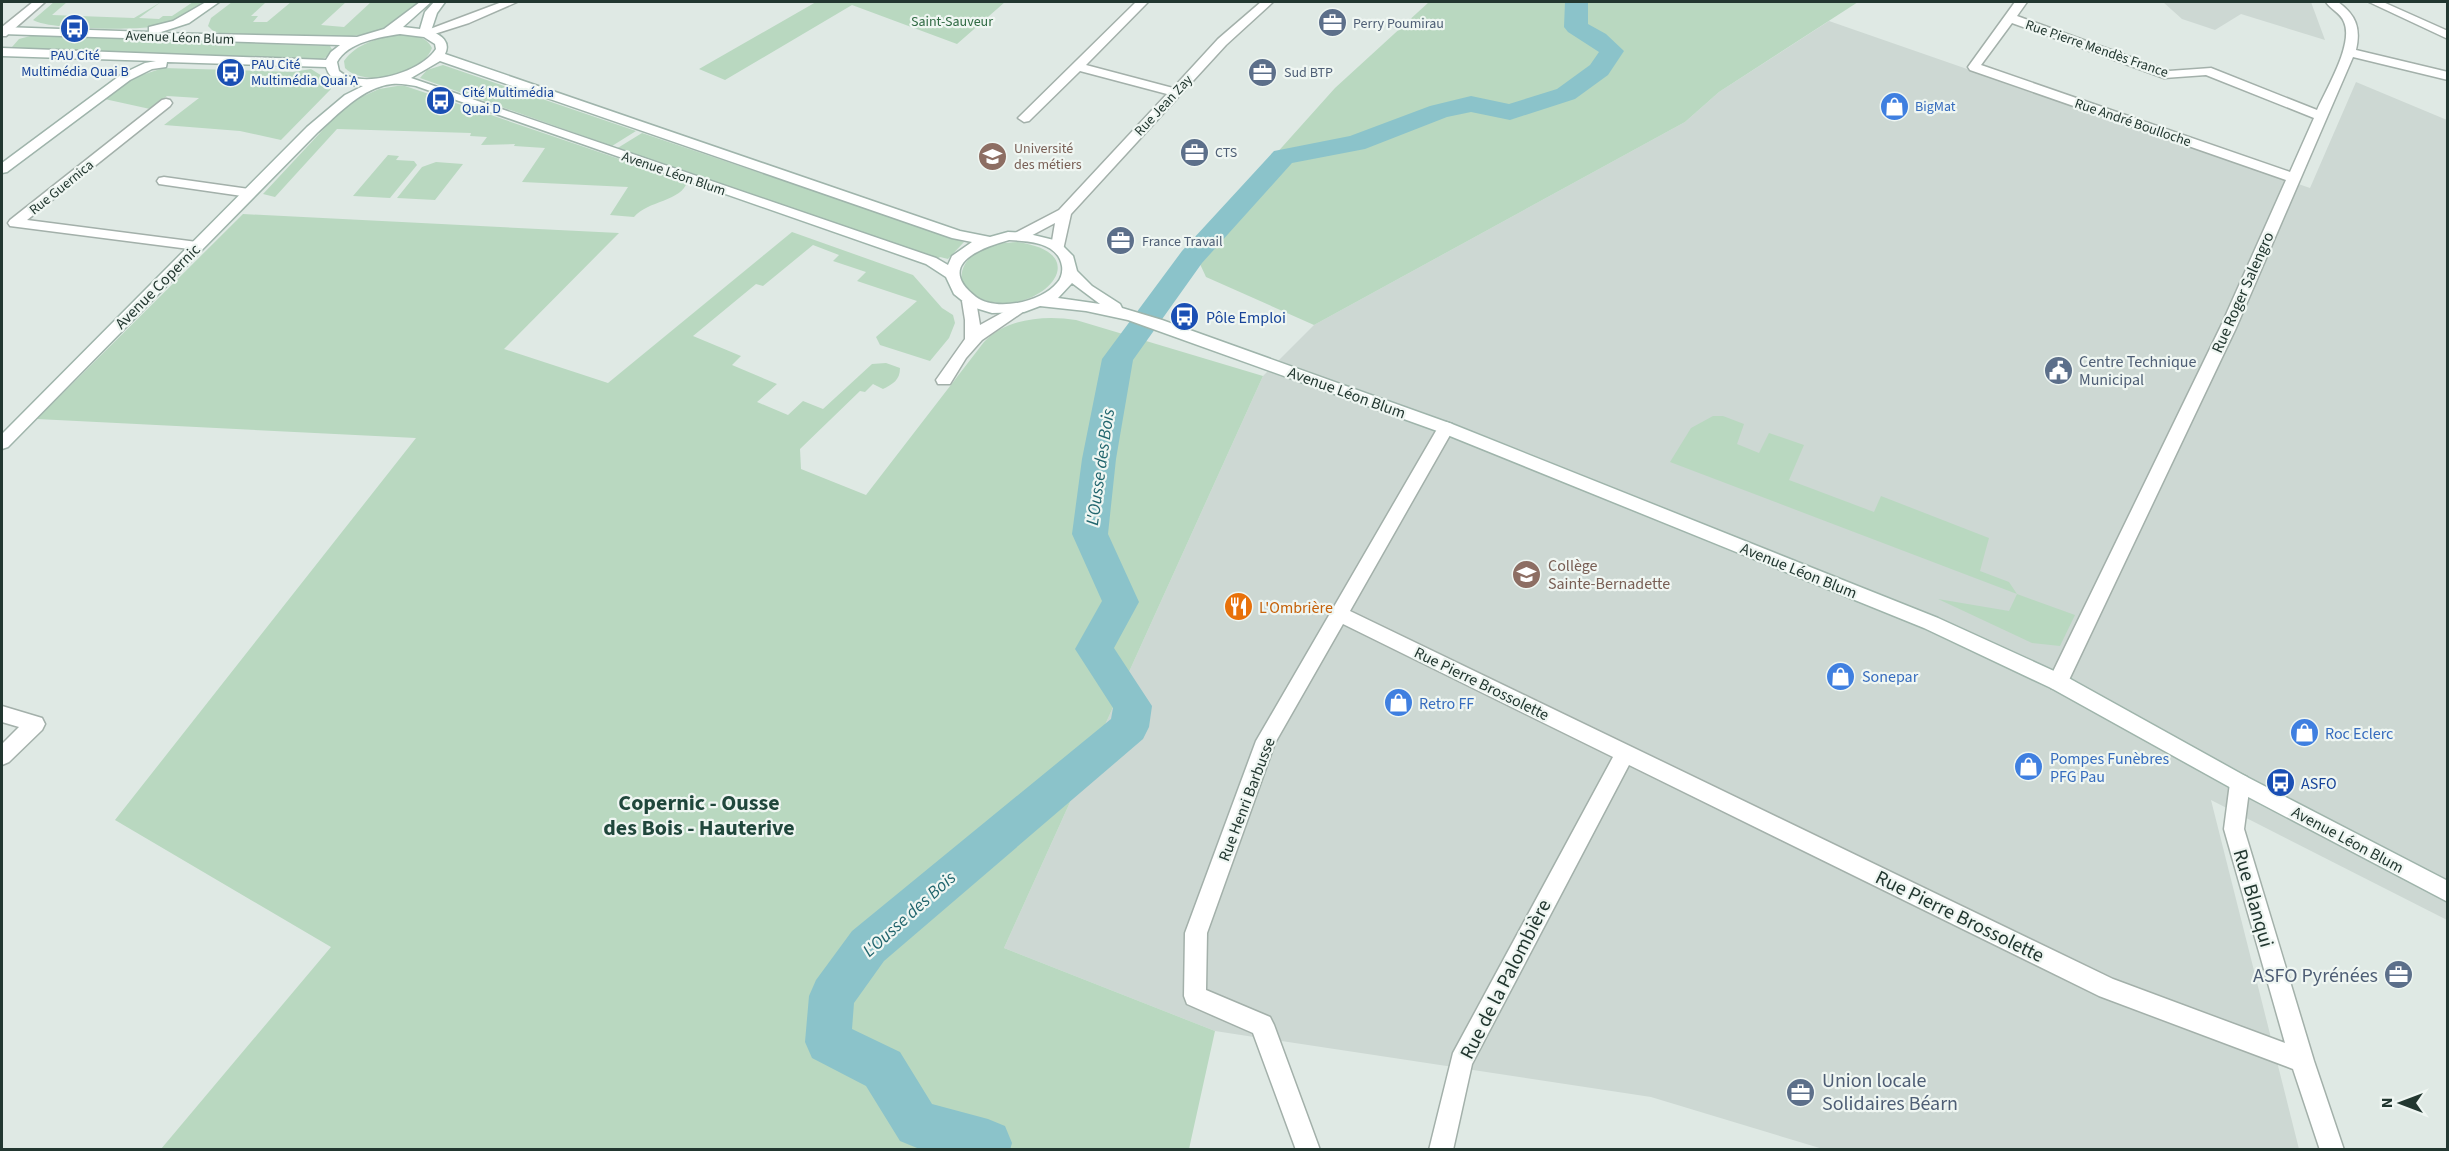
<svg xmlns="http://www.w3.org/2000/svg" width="2449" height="1151" font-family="'Source Sans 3',sans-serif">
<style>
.built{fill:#cdd8d3}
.green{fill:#b9d8c0}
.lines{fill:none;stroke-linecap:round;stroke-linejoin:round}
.river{fill:#8bc3ca;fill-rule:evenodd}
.street-casing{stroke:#a3b0aa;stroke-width:3}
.secondary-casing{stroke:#9fb4ab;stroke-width:3}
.street{fill:#fff;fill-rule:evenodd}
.secondary{fill:#fff;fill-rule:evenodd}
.labels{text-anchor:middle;stroke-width:4.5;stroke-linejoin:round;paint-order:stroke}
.far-park-label{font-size:14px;fill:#306a43;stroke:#eff6f2}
.far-service-label{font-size:14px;fill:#4e5e75;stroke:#eff6f2;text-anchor:start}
.far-street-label{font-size:14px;fill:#223730;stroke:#eff6f2}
.far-transit-label{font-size:14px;fill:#164399;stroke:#eff6f2;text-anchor:start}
.far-shop-label{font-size:14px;fill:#366cbe;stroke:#eff6f2;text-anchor:start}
.far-education-label{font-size:14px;fill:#785e54;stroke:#eff6f2;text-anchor:start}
.street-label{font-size:16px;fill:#223730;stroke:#eff6f2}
.transit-label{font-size:16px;fill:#164399;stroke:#eff6f2;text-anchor:start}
.service-label{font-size:16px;fill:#4e5e75;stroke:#eff6f2;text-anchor:start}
.education-label{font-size:16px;fill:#785e54;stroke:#eff6f2;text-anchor:start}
.food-label{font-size:16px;fill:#c56008;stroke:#eff6f2;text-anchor:start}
.shop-label{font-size:16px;fill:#366cbe;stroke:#eff6f2;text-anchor:start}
.water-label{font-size:18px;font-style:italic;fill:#21656d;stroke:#eff6f2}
.near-street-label{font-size:20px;fill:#223730;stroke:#eff6f2}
.near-service-label{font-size:20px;fill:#4e5e75;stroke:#eff6f2;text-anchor:end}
.district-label{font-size:22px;font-weight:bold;fill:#20473c;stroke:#eff6f2}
</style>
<rect width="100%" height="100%" fill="#dfe9e4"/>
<path class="built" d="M2163,2h148l14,38 -84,-26 -26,16 -33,-11z
M1829,21l481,167 46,-106 91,38v800l-236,-120 88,349h-476l-172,-52 -436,-66 -211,-83 259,-572 51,-51 371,-203 34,-30z"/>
<path class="green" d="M54,2h13l-15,13 82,3 27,-16 -22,16 20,1 4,-3h9l21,-14h10c-13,9 -25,19 -40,23 -19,6 -115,5 -130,-5z
M232,2h32l1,1 -14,13h7l-5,6h14l24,-20h55l-25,23 23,2 27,-25h50c-7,6 -15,17 -24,21 -45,24 -124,13 -175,11l-9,-3 -5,-5 3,-8z
M816,2h189l-48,42 -105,-39 -127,75 -26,-11z
M1429,2h429l-139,90 -34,30 -371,203 -108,-48 -6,-13 7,-33 128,-143z
M34,35l296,11 3,5 -4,5 -9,4 -303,-11 -5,-2 7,-8z
M399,35c12,0 27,0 33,13 -10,28 -67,40 -87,20l-1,-7c13,-18 34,-23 55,-26z
M443,65l193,66 -24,15 -192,-68 7,-8z
M163,68l130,4 18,-3 16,10 4,10 -50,51 -41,-9 -76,-6 35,-27 -32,-2 -17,13 -50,-11 36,-21z
M397,86h8l27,9 255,87c-5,19 -40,19 -53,35l-24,-2 18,-28 -106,-5 23,-34 -31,-2 1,-2 -34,1 6,-8 -17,-1 1,-3 -134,-4 -62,68 -12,-3 85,-91 31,-14z
M642,133l322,109 -16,17 -8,-2 -3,2 -321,-110z
M388,155l11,1 -3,4 18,1 3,4 -27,33 -37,-2z
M436,162l27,2 -28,36 -38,-2 25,-31z
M243,214l376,19 -115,116 104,34 184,-151 121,43 29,33 11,7 2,8 -6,15 -19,23 -50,-16 -4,-8 41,-36 -60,-20 9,-9 -33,-11 6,-6 -26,-10 -50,41 -7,-2 -63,52 48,20 -9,9 45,19 -20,18 31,13 15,-14 20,8 49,-45 14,-1 14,5c0,12 -7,16 -17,21l-10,-5 -8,8 -5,-1 -60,58 1,20 65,26 118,-153c22,-24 62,-27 92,-22l187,56 -259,572 211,83 -26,118h-1028l170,-202 -216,-127 301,-382 -379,-19z
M1017,242c88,12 14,82 -40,55 -27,-13 -15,-40 8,-50 10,-4 21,-4 32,-5z
M1713,416h10l21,8 -7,20 22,9 10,-20 35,12 -15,35 85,32 7,-16 108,42 -9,33 29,11 8,12 58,21 -15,31 -28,-3 -94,-44 71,12 8,-17 -347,-132 21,-34z"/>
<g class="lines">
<path class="river" d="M1565,2h23v22l18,10 18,17 -16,24 -33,24 -56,18 -9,3 -39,-8 -24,5 -82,32 -73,14 -90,100 -69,97 -17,99 -8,75 31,68 -25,46 38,58 -3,21 -6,12 -259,222 -30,42 -2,26 48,23 32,52 56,15 17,7 7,17 -2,7h-88l-22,-9 -34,-55 -54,-28 -7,-16 4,-46 7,-16 36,-49 259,-212 2,-11 -38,-59 27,-48 -30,-67 10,-75 20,-100 80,-108 92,-100 76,-15 80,-30 41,-10 38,8 48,-15 33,-24 9,-13 -31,-20 -4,-5z"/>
<defs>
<path id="street" d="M33,2h12l-39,34h-4v-9z
M502,2h15l-48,21 -41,13 -6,-4z
M1136,2h12l-62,63 87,23 45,-49 43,-37h12l-47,43 -155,169 -8,36 -5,1 -7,-4 4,-24 -30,16h-10l-2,-3 2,-3 44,-23 108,-116 -87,-23 -51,50 -5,1 -6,-4z
M2015,2h12l-10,14 152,55 42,-3 106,42c9,-21 37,-66 27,-88 -3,-9 -14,-13 -18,-20h12c18,13 23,26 18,48l92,22v8l-95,-23 -117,271 -168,354 -3,6 -7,2 -7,-2 -3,-6 172,-354 66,-148 -316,-110 -2,-3zM2012,23l152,55 42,-3 108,43 -24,54 -309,-107z
M2369,2h14l65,29v8z
M166,99l4,1 2,3 -2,3 -143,114 170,22 7,4 -2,3 -5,1 -187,-24 -2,-3 2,-3 152,-120z
M164,177l85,12 7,4 -7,4 -90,-13 -2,-3 2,-3z
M969,296l7,5 4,24 38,-21h10l2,3 -48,33 -16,18 -16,26h-12l-2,-4 29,-41v-19l-3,-19z
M1446,422l6,2 2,4 -104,183 763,368 172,64 -61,-214 6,-46 3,-6 7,-3 7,3 3,6 -6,46 70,232 30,89h-24l-27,-81 -194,-73 -470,-231 -157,299 -19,86h-24l24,-97 160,-296 -270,-133 -68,119 -68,190 -1,57 64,27 4,8 46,125h-24l-43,-117 -66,-29 -3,-8 1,-63 71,-192 184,-317z
M2,706l40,12 3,6 -3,6 -33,32 -7,3v-21l17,-17 -17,-5z"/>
<path id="secondary" d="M206,2h13l-30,21 -31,10 199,4 27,-8 36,-27h11l-28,25 17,2 5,-17 9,-10h11l-8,11 -6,18c10,4 20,11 14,23l515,177 30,6 18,-5 17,1 33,8 15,15 4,15 15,15 28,18 2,4 40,12 290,104 486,194 127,58 182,101 201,104v21l-215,-113 -182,-101 -127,-60 -484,-196 -312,-112 -42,-9 -46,-5 -16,6 -32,1 -23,-7 -15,-12 -8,-17 -20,-13 -510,-178c-8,-1 -16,-3 -24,-2 -29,3 -54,30 -75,49l-309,314 -6,2v-15l305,-307 38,-32 18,-9c-15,-1 -32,-2 -37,-19l-159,-5 -1,5 -14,2 -22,11 -123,92 -5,1v-10l120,-89 23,-11 11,-2 -154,-5v-8l324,12 5,-8 9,-7 -338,-11v-7l147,5v-5l24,-6zM400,34l24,3 11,7 1,5c-15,24 -75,41 -97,22l-2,-9c11,-20 43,-25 63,-28zM440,61l512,177 20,4 -20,14 -4,9 -12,-7 -525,-180zM1009,240c19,1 49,2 53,26 1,6 -1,13 -5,17 -15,19 -61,29 -81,14 -41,-32 4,-49 33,-57zM1072,283l28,21 -42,-6z"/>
</defs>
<use href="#street" class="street-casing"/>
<use href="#secondary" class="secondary-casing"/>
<use href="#street" class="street"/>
<use href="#secondary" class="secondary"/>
</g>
<defs>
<symbol id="office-disc" viewBox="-11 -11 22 22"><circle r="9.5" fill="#5c6f8a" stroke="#eff6f2"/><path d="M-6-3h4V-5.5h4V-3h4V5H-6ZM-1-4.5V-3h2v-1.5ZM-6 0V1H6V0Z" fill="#fff"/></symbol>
<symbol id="bus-disc" viewBox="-11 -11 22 22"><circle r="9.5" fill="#1a4fb4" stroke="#eff6f2"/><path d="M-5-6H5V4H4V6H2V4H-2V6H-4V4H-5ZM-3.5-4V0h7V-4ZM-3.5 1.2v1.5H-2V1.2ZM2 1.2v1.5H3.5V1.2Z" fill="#fff"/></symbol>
<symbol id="shop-disc" viewBox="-11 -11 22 22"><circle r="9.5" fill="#3f7fe0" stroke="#eff6f2"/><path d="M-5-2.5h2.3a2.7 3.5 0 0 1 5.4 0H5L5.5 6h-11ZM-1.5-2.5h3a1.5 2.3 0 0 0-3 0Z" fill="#fff"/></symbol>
<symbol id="university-disc" viewBox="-11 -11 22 22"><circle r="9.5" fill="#8d6e63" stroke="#eff6f2"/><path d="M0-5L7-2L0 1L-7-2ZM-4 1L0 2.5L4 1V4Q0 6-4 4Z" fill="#fff"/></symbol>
<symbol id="civic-disc" viewBox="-11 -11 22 22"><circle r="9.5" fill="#5c6f8a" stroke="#eff6f2"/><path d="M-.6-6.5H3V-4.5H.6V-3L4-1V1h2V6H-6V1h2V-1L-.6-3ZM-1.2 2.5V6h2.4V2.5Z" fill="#fff"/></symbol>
<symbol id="school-disc" viewBox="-11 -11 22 22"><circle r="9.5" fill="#8d6e63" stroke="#eff6f2"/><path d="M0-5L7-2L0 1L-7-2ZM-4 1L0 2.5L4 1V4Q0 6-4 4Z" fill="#fff"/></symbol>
<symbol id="restaurant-disc" viewBox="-11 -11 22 22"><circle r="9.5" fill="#e8710a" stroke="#eff6f2"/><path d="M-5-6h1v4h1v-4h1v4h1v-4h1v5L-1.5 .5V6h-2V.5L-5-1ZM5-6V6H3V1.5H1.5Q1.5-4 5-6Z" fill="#fff"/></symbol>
</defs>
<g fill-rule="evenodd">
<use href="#office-disc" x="1316" y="6" width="33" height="33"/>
<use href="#bus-disc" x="58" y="12" width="33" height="33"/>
<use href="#bus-disc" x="214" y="56" width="33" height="33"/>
<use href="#office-disc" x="1246" y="56" width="33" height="33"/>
<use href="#bus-disc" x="424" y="84" width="33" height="33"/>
<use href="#shop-disc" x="1878" y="90" width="33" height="33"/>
<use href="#office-disc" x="1178" y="136" width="33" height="33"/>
<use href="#university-disc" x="976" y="140" width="33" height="33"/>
<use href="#office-disc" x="1104" y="224" width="33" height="33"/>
<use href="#bus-disc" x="1168" y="300" width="33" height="33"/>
<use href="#civic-disc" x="2042" y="354" width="33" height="33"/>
<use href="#school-disc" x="1510" y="558" width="33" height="33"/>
<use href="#restaurant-disc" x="1222" y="590" width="33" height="33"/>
<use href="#shop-disc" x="1824" y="660" width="33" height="33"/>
<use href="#shop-disc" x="1382" y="686" width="33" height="33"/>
<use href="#shop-disc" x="2288" y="716" width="33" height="33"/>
<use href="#shop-disc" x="2012" y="750" width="33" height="33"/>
<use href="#bus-disc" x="2264" y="766" width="33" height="33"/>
<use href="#office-disc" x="2382" y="958" width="33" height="33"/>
<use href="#office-disc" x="1784" y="1076" width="33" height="33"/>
</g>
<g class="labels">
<g class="far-park-label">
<text x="952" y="26">Saint-Sauveur</text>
</g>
<g class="far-service-label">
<text x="1353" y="28">Perry Poumirau</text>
<text x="1284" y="77">Sud BTP</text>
<text x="1215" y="157">CTS</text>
<text x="1142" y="246">France Travail</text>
</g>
<g class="far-street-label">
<text transform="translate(180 37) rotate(2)" y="5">Avenue Léon Blum</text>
<text transform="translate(2097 48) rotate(19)" y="5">Rue Pierre Mendès France</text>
<text transform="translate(1163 105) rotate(-47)" y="5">Rue Jean Zay</text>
<text transform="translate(2133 122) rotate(19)" y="5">Rue André Boulloche</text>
<text transform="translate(674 173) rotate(19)" y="5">Avenue Léon Blum</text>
<text transform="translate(61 187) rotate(-39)" y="5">Rue Guernica</text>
</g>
<g class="far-transit-label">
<text x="75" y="60" text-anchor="middle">PAU Cité<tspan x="75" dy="16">Multimédia Quai B</tspan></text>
<text x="251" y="69">PAU Cité<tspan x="251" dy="16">Multimédia Quai A</tspan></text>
<text x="462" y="97">Cité Multimédia<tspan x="462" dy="16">Quai D</tspan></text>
</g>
<g class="far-shop-label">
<text x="1915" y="111">BigMat</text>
</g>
<g class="far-education-label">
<text x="1014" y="153">Université<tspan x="1014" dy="16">des métiers</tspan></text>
</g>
<g class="street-label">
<text transform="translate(157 286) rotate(-45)" y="6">Avenue Copernic</text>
<text transform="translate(2242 292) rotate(-66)" y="6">Rue Roger Salengro</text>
<text transform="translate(1347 392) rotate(20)" y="6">Avenue Léon Blum</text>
<text transform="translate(1799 570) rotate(22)" y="6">Avenue Léon Blum</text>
<text transform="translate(1482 683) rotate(26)" y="6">Rue Pierre Brossolette</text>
<text transform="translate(1246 799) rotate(-69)" y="6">Rue Henri Barbusse</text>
<text transform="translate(2348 839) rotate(28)" y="6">Avenue Léon Blum</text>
</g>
<g class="transit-label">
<text x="1206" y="323">Pôle Emploi</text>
<text x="2301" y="789">ASFO</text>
</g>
<g class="service-label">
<text x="2079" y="367">Centre Technique<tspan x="2079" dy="18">Municipal</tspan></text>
</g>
<g class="education-label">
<text x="1548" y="571">Collège<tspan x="1548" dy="18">Sainte-Bernadette</tspan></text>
</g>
<g class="food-label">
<text x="1259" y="613">L'Ombrière</text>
</g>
<g class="shop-label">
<text x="1862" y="682">Sonepar</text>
<text x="1419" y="709">Retro FF</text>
<text x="2325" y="739">Roc Eclerc</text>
<text x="2050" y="764">Pompes Funèbres<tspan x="2050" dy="18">PFG Pau</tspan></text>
</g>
<g class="water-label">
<text transform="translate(1100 467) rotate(-82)" y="6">L'Ousse des Bois</text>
<text transform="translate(909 914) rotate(-42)" y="6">L'Ousse des Bois</text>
</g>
<g class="near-street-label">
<text transform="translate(2254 898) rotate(74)" y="7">Rue Blanqui</text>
<text transform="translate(1960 916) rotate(26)" y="7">Rue Pierre Brossolette</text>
<text transform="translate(1505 979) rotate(-63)" y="7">Rue de la Palombière</text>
</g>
<g class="near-service-label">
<text x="2378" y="982">ASFO Pyrénées</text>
<text x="1822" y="1087" text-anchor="start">Union locale<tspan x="1822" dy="23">Solidaires Béarn</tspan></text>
</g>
<g class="district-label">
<text x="699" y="810">Copernic - Ousse<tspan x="699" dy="25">des Bois - Hauterive</tspan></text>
</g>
</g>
<rect width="2449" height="1151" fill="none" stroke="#223730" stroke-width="6"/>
<g transform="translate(2401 1103) rotate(270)" stroke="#eff6f2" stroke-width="4.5" paint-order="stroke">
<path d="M0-4.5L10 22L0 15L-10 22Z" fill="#223730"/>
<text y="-9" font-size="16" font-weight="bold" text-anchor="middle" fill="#223730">N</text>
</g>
</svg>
